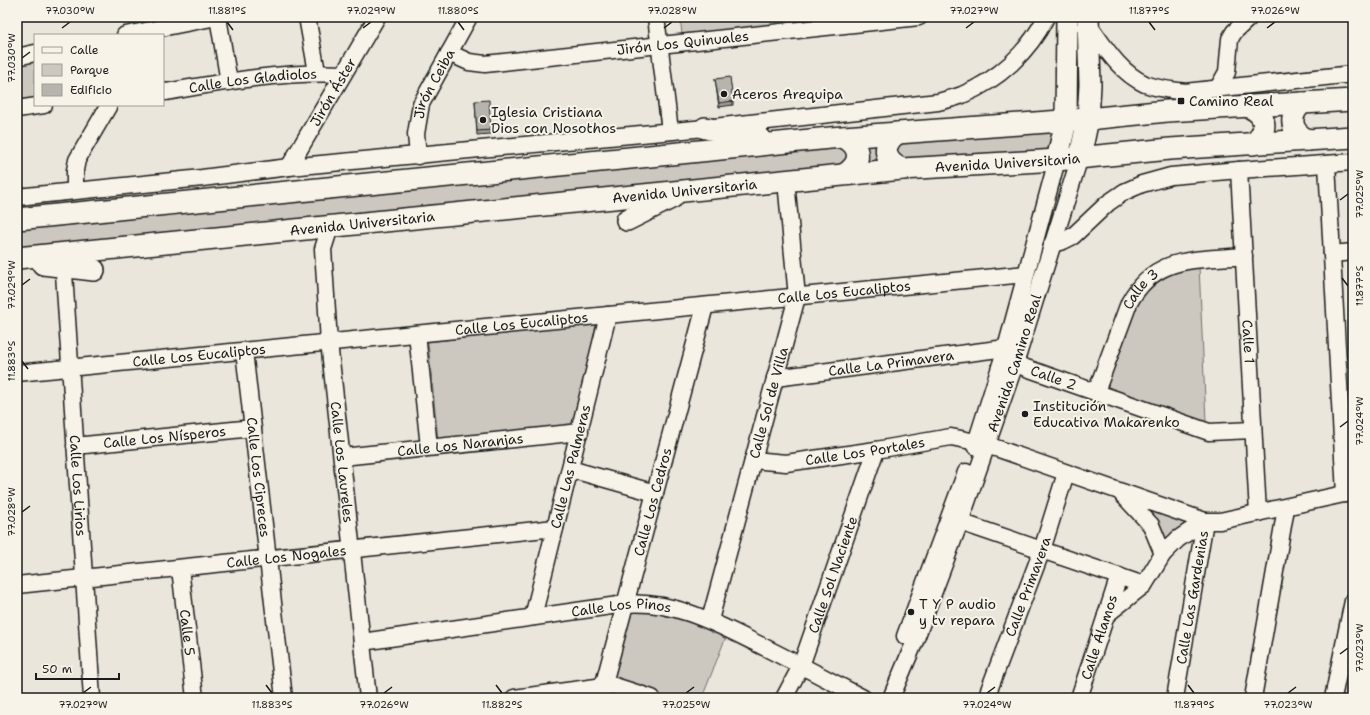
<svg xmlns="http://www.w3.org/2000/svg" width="1370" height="715" font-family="'Shantell Sans',sans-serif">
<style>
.green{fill:#ccc8c0;stroke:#74726e}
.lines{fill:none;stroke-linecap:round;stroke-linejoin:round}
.minor-casing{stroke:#1c1c1c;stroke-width:19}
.major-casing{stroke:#1c1c1c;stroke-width:24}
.minor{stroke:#f7f3e8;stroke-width:16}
.major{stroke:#f7f3e8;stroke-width:21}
.wall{fill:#9d9b94;stroke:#1c1c1c}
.building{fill:#b6b4ac;stroke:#1c1c1c}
.ticks{fill:none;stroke:#1c1c1c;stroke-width:1.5}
.poi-dot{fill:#1c1c1c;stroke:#f7f3e8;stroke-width:1.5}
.labels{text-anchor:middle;stroke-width:4;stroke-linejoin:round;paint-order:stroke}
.street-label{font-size:14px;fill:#1c1c1c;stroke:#f7f3e8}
.poi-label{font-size:14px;fill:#1c1c1c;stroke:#f7f3e8;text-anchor:start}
.neatline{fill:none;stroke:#1c1c1c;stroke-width:1.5}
.ticks-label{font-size:10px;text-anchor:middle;fill:#1c1c1c}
</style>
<rect width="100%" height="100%" fill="#eae6dc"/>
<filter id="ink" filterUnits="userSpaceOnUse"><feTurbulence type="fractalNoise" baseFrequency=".025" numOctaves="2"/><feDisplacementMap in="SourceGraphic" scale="8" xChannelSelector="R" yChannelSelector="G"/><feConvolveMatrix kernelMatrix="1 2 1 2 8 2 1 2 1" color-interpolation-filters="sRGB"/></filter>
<g filter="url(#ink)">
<path class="green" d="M680,17h178l-176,17z
M35,59v40l-18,2v-38z
M1058,127l-6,27 -1035,99v-28z
M1199,266l7,156 -102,-34 37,-97 23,-17z
M599,323l-25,103 -136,13 -10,-97z
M1144,507l50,16 -27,16z
M628,610l42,4 57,20 -25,64h-35l-58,-17z
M1353,634v59l-2,5h-13z"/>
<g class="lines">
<defs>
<g id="minor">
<path d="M218,17l11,65"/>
<path d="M307,17l10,55"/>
<path d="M656,17l14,114"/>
<path d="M1088,24c16,22 31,48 57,60 13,5 26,6 40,8l168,-18"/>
<path d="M125,35l92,-18"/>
<path id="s1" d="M449,53l20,9 16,2 434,-47"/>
<path d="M17,57l18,-4"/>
<path d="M1218,88l9,-16 3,-33 4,-7 16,-15"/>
<path id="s2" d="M163,91l3,1c57,-10 118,-21 177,-18"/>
<path d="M17,109l27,-4"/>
<path id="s3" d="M418,156l-2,-22 5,-30 48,-87"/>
<path d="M1327,164l18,330"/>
<path id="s4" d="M289,167l88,-150"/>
<path id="s5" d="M1239,170l19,343"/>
<path d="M75,190v-20l2,-10 32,-55"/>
<path d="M17,197l185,-19 87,-11 416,-39 233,-26c8,-2 16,-4 24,-7 36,-15 67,-43 84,-78"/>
<path id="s6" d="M330,227l-7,22 6,93 39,356"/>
<path d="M1052,244l11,-3 10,-5 35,-33 16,-11 18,-8 29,-8 68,-6 114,-8"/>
<path d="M1332,254l21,-2"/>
<path id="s7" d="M64,273l28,425"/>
<path d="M417,334l12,113"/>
<path id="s8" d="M244,351l40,347"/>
<path id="s9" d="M1015,364l194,68 44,-2"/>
<path id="s10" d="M17,373l1009,-99"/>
<path id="s11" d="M775,378l231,-30"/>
<path id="s12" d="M1096,392l33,-89c26,-49 67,-42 115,-47"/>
<path id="s13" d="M75,446l178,-18"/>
<path d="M975,446l31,-98 51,-188"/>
<path id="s14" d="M342,457l238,-25"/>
<path id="s15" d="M753,460l33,3 90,-13 75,-13 25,5 23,7 206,72h15l133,-29"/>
<path d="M570,469l85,24"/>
<path d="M960,522l184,63"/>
<path d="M1163,554l15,-15 27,-18"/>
<path id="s16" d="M180,568l15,130"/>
<path id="s17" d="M17,585l538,-57"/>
<path d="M1106,615l38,-30 19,-31 -12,-29 -29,-31"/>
<path id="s18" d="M533,617l75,-302"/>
<path id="s19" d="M710,620l87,-323 -11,-116"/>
<path d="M905,636l61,-164"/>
<path id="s20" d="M362,642l263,-38c50,-5 98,23 141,44 32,16 65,33 97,50"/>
<path d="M514,698l90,-12h11l37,12"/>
<path id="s21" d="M600,698l105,-392"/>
<path id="s22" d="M784,698l17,-32 75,-216"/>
<path id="s23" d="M891,698l24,-57 45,-119 55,-158 65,-207"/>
<path id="s24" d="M986,698l56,-148 24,-77"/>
<path id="s25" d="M1079,698l40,-122"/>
<path id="s26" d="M1175,698l30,-177"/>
<path d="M1253,698l33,-190"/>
<path d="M1333,698l20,-97"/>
</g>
<g id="major">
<path d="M1302,103c-14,13 -12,29 6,37"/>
<path d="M1249,107c18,8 20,24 4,37"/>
<path d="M705,128l55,10"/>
<path d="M898,133c-17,11 -15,28 4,36"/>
<path d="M843,137c19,10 19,26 2,37"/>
<path d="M1080,157l8,-38 2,-34 -2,-68"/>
<path d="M1057,160l9,-39 1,-104"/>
<path d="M17,219l813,-81 258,-19 79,-8 186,-11"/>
<path d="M627,220l46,-23"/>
<path id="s27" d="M17,258l885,-89 155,-9 113,-11 183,-12"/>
<path d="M43,264l51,6"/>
</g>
</defs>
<use href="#minor" class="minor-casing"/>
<use href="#major" class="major-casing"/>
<use href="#minor" class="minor"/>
<use href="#major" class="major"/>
</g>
<path class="wall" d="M715,79l18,22v4l-14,2z
M475,101l16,29v4l-14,1z"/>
<path class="building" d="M730,77l3,24 -14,2 -4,-24z
M489,100l2,30 -14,1 -2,-30z"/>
</g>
<path class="ticks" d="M227,22l6,8M458,22l6,8M1149,22l6,8M62,28l8,-6M363,28l8,-6M664,28l8,-6M966,28l8,-6M1267,28l8,-6M22,58l8,-6M1340,200l8,-6M1342,278l6,8M22,285l8,-6M22,361l6,8M1340,427l8,-6M22,512l8,-6M1340,654l8,-6M266,685l6,8M496,685l6,8M1188,685l6,8M83,693l8,-6M384,693l8,-6M686,693l8,-6M987,693l8,-6M1288,693l8,-6"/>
<g class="poi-dot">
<circle cx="724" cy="94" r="4"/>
<rect x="1177" y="97" width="8" height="8" rx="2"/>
<circle cx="483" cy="120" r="4"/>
<circle cx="1025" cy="414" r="4"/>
<circle cx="911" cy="612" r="4"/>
</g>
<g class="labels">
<g class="street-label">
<text dy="5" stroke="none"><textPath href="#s1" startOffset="237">Jirón Los Quinuales</textPath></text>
<text dy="5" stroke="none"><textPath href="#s2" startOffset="91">Calle Los Gladiolos</textPath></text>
<text dy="5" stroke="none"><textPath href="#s3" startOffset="76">Jirón Ceiba</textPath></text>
<text dy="5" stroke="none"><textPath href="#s4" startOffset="87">Jirón Áster</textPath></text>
<text dy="5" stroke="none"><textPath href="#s27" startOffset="995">Avenida Universitaria</textPath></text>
<text dy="5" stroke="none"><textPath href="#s27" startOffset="671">Avenida Universitaria</textPath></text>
<text dy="5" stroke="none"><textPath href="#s27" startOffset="347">Avenida Universitaria</textPath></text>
<text dy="5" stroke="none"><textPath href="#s12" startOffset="113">Calle 3</textPath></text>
<text dy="5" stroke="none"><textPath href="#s10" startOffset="831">Calle Los Eucaliptos</textPath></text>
<text dy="5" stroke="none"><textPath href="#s10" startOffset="507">Calle Los Eucaliptos</textPath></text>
<text dy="5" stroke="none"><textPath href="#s5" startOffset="172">Calle 1</textPath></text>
<text dy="5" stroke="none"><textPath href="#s10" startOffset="183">Calle Los Eucaliptos</textPath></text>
<text dy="5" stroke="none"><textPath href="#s11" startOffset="117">Calle La Primavera</textPath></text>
<text dy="5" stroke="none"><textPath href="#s23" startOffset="357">Avenida Camino Real</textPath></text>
<text dy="5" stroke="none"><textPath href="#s9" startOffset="41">Calle 2</textPath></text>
<text dy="5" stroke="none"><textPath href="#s19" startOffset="225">Calle Sol de Villa</textPath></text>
<text dy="5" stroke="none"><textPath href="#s13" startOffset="90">Calle Los Nísperos</textPath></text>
<text dy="5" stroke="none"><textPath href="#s14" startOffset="119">Calle Los Naranjas</textPath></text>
<text dy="5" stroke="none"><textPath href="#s15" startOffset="113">Calle Los Portales</textPath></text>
<text dy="5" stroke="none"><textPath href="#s6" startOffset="237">Calle Los Laureles</textPath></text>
<text dy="5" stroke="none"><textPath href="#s18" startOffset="155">Calle Las Palmeras</textPath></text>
<text dy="5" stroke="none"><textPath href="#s8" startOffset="127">Calle Los Cipreces</textPath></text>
<text dy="5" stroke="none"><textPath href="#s7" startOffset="213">Calle Los Lirios</textPath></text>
<text dy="5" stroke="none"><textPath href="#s21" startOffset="203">Calle Los Cedros</textPath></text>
<text dy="5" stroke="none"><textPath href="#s17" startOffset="271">Calle Los Nogales</textPath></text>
<text dy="5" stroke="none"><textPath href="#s22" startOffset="133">Calle Sol Naciente</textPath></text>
<text dy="5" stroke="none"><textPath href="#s24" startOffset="119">Calle Primavera</textPath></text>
<text dy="5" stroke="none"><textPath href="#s26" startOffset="102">Calle Las Gardenias</textPath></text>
<text dy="5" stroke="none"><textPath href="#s20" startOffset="262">Calle Los Pinos</textPath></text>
<text dy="5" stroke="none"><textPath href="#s16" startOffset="65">Calle 5</textPath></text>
<text dy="5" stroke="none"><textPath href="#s25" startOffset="64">Calle Álamos</textPath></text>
</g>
<g class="poi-label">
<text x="732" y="99">Aceros Arequipa</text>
<text x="1189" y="106">Camino Real</text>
<text x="491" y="117">Iglesia Cristiana<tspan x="491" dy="16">Dios con Nosothos</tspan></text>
<text x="1033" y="411">Institución<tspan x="1033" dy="16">Educativa Makarenko</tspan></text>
<text x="919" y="609">T Y P audio<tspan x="919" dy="16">y tv repara</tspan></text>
</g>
</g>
<rect width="1370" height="715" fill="none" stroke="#f7f3e8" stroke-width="44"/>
<rect x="34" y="34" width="130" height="72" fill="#f7f3e8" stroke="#9f9d96"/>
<rect x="42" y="47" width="20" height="6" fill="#f7f3e8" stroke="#9f9d96"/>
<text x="70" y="54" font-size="12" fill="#1c1c1c">Calle</text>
<rect x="42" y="64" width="20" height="12" fill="#ccc8c0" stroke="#9f9d96"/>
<text x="70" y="74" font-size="12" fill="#1c1c1c">Parque</text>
<rect x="42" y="84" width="20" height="12" fill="#b6b4ac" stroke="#9f9d96"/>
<text x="70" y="94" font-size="12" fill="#1c1c1c">Edificio</text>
<path d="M36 673v6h83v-6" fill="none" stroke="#1c1c1c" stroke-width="2"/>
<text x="42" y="673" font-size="12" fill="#1c1c1c" stroke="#f7f3e8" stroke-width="3" paint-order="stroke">50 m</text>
<rect x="22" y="22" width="1326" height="671" class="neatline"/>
<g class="ticks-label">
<text x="70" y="14">77.030°W</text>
<text x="227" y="14">11.881°S</text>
<text x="371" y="14">77.029°W</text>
<text x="458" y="14">11.880°S</text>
<text x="672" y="14">77.028°W</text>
<text x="974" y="14">77.027°W</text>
<text x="1149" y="14">11.877°S</text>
<text x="1275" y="14">77.026°W</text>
<text transform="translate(11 58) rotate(-90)" y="4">77.030°W</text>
<text transform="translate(1359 194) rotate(-90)" y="4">77.025°W</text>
<text transform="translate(11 285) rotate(-90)" y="4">77.029°W</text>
<text transform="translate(1359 286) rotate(-90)" y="4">11.877°S</text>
<text transform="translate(11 361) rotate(-90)" y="4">11.883°S</text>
<text transform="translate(1359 421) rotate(-90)" y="4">77.024°W</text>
<text transform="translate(11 512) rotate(-90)" y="4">77.028°W</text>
<text transform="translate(1359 648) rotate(-90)" y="4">77.023°W</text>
<text x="83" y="708">77.027°W</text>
<text x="272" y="708">11.883°S</text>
<text x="384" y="708">77.026°W</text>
<text x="502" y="708">11.882°S</text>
<text x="686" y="708">77.025°W</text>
<text x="987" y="708">77.024°W</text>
<text x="1194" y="708">11.879°S</text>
<text x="1288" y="708">77.023°W</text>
</g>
</svg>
